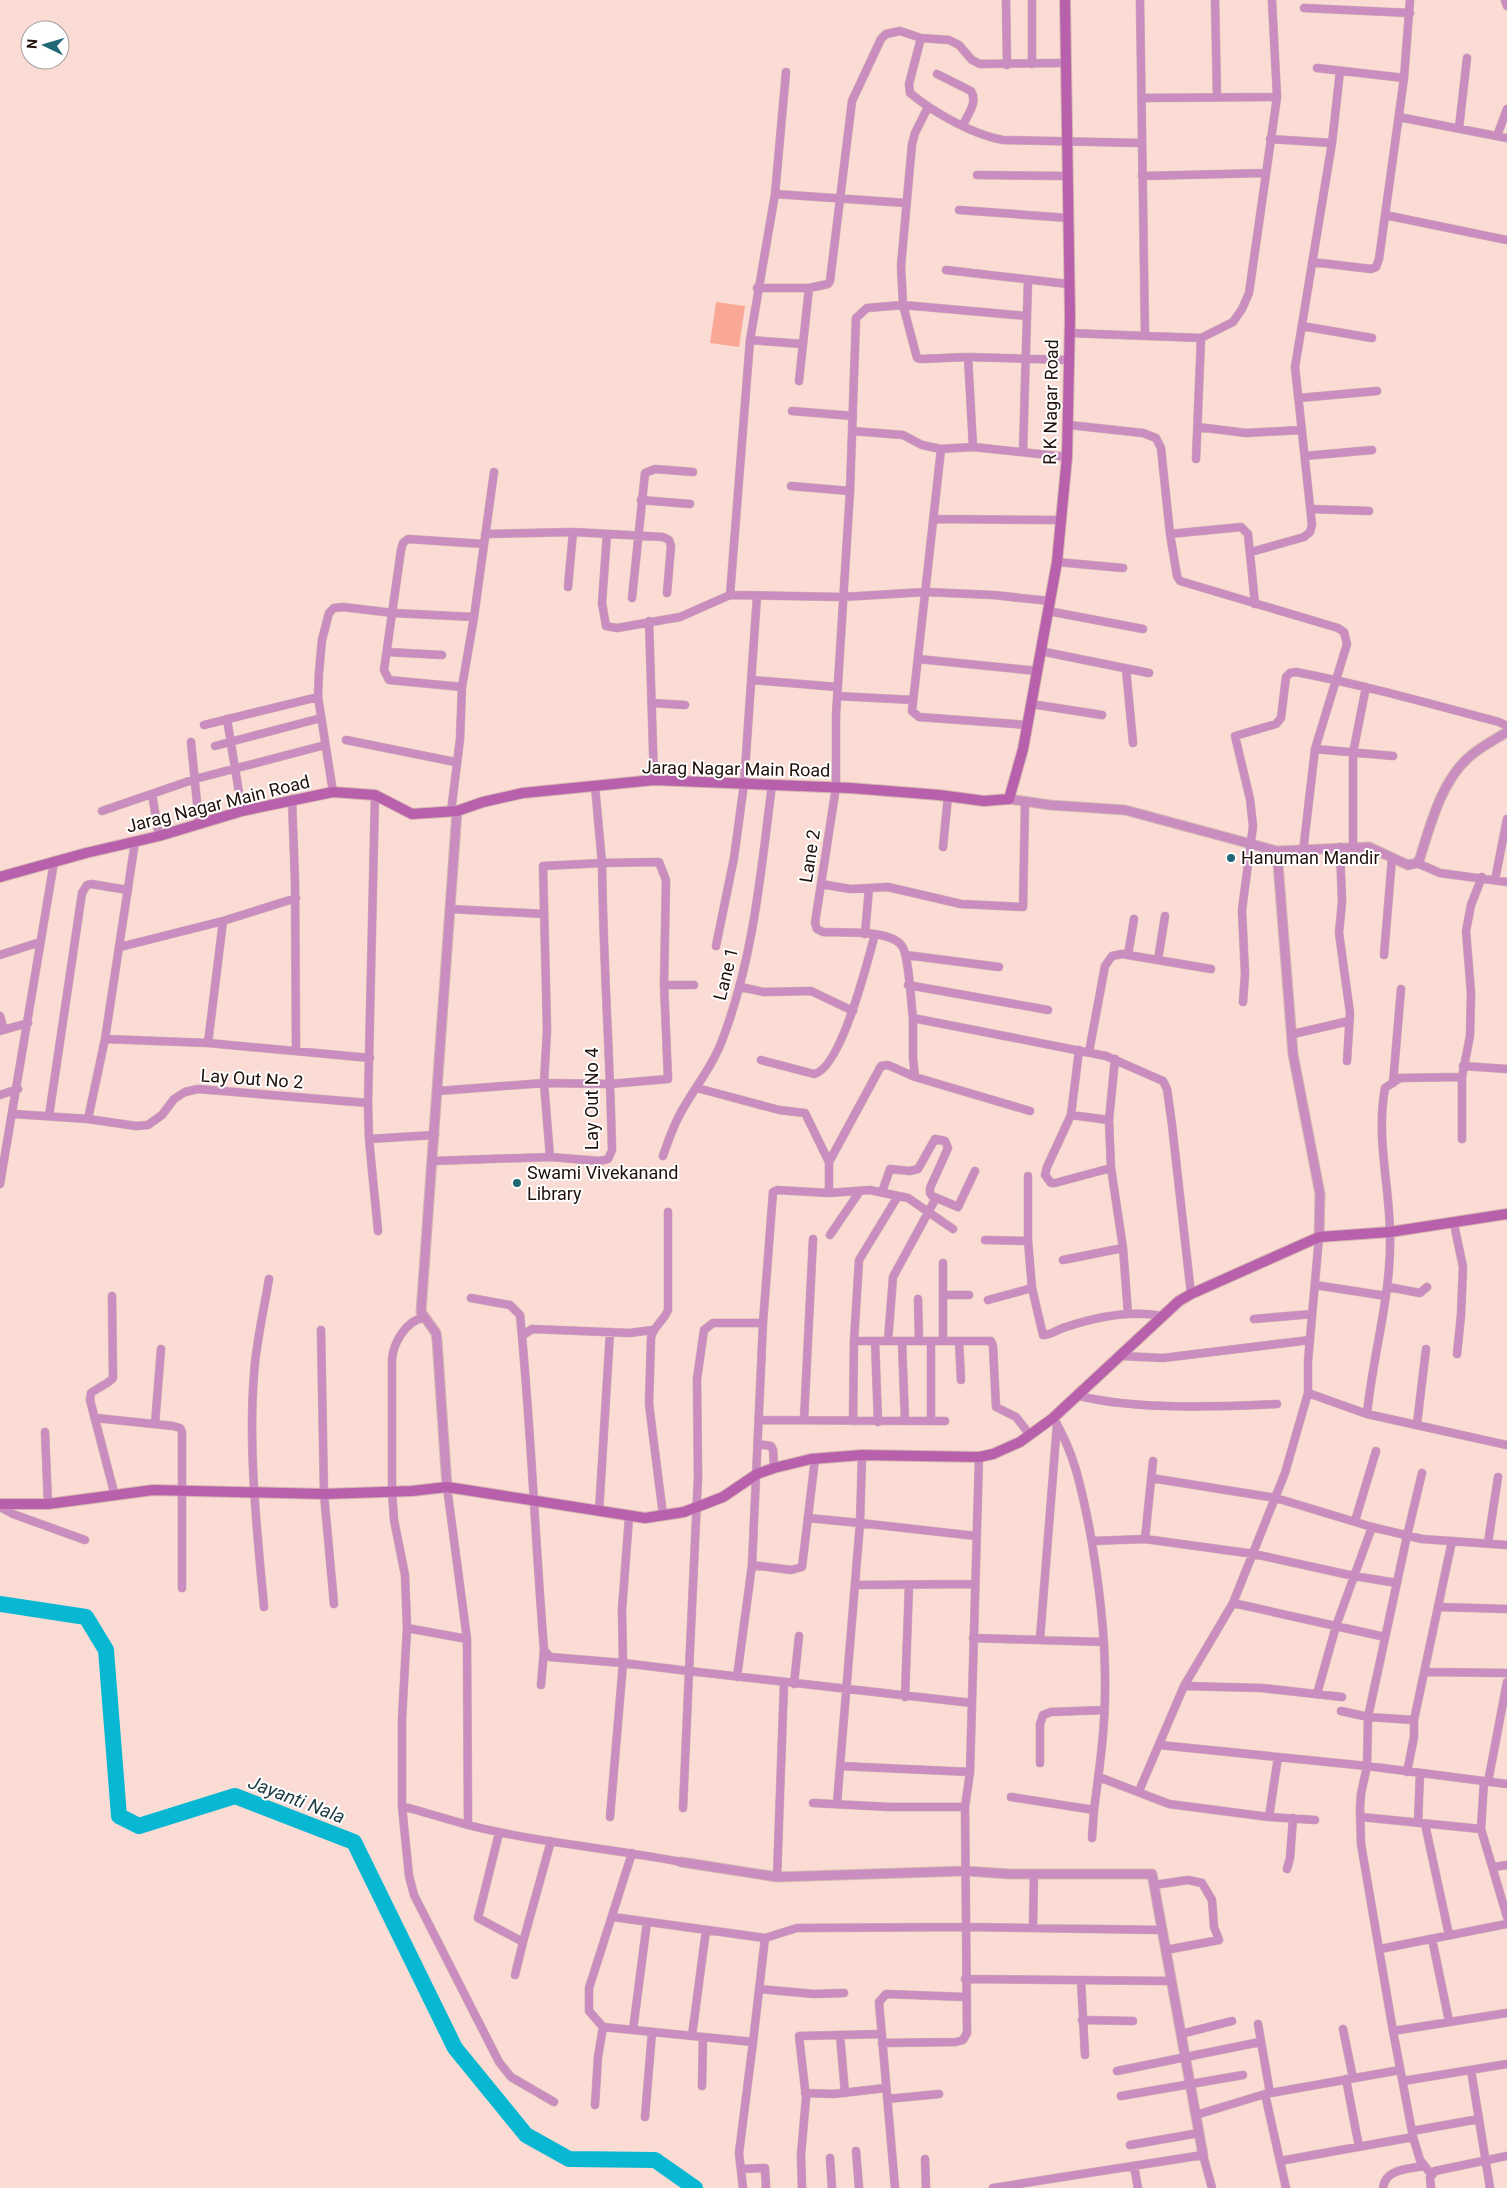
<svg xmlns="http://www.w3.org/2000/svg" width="1507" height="2188" font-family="Roboto,sans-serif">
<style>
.green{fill:#f9a896}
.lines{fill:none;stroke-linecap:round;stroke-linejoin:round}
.river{stroke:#08b8d2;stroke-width:16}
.minor-casing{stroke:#d4b7b1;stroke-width:9}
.tertiary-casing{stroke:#d4b7b1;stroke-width:11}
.secondary-casing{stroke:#d4b7b1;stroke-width:12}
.minor{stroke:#c98ebf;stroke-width:8}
.tertiary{stroke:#c98ebf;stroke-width:9}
.secondary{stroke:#b860ab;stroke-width:10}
.poi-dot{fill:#206876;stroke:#fff;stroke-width:2}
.labels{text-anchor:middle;stroke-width:4;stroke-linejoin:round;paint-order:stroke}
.street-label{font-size:18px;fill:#21100c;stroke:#fff}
.poi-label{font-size:18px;fill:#21100c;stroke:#fff;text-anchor:start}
.water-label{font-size:19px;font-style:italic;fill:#203e44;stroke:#fff}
</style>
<rect width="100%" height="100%" fill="#fbdcd5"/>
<path class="green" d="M716,302l29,4 -6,41 -29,-4z"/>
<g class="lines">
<path class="river" d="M0,1604l86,13 20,33 13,166 20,10 96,-30 119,46 101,206 71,87 43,24 86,1 40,28"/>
<defs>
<path id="minor" d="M1006,0l1,65
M1140,0l5,335
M1215,0l2,97
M1505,0l2,6
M1304,8l106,5
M921,38l-12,46 1,9c23,19 63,42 93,47l138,3
M1032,64v-64
M1317,68l87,10
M786,72l-11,122 -25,146 -20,255 112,2 84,-5 67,3 57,6
M937,74l34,17c7,11 -3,23 -8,34
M1142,98l135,-1
M928,107l-13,26 -3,11 -11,122 2,39 14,53 4,1 47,-2
M1399,117l108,21
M1459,128l8,-70
M1497,136l10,-27
M1270,139l62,4
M977,175l91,1
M1142,176l123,-3
M775,194l131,9
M959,210l110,8
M1385,215l122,25
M1312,262l59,7 5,-2 3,-8 25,-181 6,-78
M946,270l122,14
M757,288h52l19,-4 2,-3 22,-180 29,-62 5,-5 14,-3 21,7 28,2 10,5 13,15 8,4 84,-1
M1026,316l-123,-11 -36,3 -11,10 -6,173 -14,224v72l-21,136 2,6 6,3c20,1 67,-3 79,14 7,10 9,57 11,72l193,38 57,25 4,8 5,36 19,169
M1302,326l70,12
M1069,333l132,5 32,-16 9,-13 7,-16 28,-196 -5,-97
M750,340l53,4
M799,381l10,-93
M1299,398l78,-7
M792,411l61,5
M1069,425l74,8 13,5 5,10 9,86 7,42 3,5 158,47 6,4 3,12 -32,105 -12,103
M1198,427l48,6 56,-3
M852,431l51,4 19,10 19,4
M973,447l-5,-90 100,3
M1023,452l5,-172
M1305,456l67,-6
M1196,459l5,-121
M791,486l59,5
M641,500l49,4
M1311,509l58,2
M935,519l126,1
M485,534l88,-2 90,5 6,3 2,6 -4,47
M607,534l-5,69 4,23 11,2 63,-11 50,-22
M1170,534l71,-7 7,7 7,70
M1251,552l53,-15 6,-5 2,-7 -17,-158 37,-224 8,-72
M1057,562l66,6
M568,587l5,-55
M632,598l13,-125 10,-4 38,3
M1048,611l95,18
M474,617l20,-145
M649,621l5,159
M1040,651l109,22
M387,652l55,3
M918,659l119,12
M1126,669l7,74
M752,680l85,7
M462,687l-73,-7 -5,-10 17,-120 2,-7 5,-4 76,5
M837,696l76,4
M652,703l33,2
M1031,704l71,11
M227,719l15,92
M204,725l114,-28
M1027,725l-108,-8 -7,-6 29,-262 32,-2 94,10
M346,740l109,22
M191,742l8,81
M215,746l106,-28
M1315,749l78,7
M333,792l-15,-95 1,-25 3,-32 7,-27 5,-5 9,-1 50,6 81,4 -12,70 -2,52 -9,73
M152,794l7,42
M375,795l-7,308 1,36 9,92
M292,799l3,83 1,167
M102,811l93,-32 130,-34
M1353,846v-93l13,-66
M943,847l5,-51
M1340,847l2,55 -3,31 11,80 -3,48
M1417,863l23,10 67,9
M1495,880l12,-61
M821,884l29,5 38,-2 73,17 62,3 2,-104
M450,909l94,5
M865,934l4,-46
M716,946l18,-88 10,-74 13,-188
M120,947l103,-26 73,-23
M0,955l40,-13
M906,955l93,12
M1128,955l6,-36
M1384,955l8,-97
M1158,960l7,-44
M664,985h30
M908,985l140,25
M741,987l23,5 47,-1 42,20
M1243,1002l2,-28 -3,-64 11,-84 -3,-27 -15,-63 41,-12 5,-6 5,-41 4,-4 6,-1c68,13 135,32 203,50l8,4
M0,1016l4,14
M913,1018v40l2,19 115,34
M0,1031l28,-8
M1293,1034l56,-13
M105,1039l103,4 162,15
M208,1043l15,-122
M1079,1050l-8,65 -24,52 -2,8 6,8h4l56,-15
M1089,1052l16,-86 7,-10 10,-2 89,15
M1115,1059l-6,61 2,48 12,80 5,66
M761,1060l53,14c27,-5 54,-114 61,-140
M1463,1066l44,3
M1393,1083l8,-94
M697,1088l82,22 26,3 24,49v31
M438,1091l106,-8 66,1 58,-5 -4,-94 2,-105 -7,-18 -57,1 -7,-77
M0,1095l18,-6
M14,1114l74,5 48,7 12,-1 14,-10 12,-16 11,-7 13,-3 170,14
M1071,1115l38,5
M49,1116l33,-223 5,-8 4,-1 37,6
M88,1119l17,-80 30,-197
M369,1139l66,-4
M1462,1139v-62l8,-41 1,-43 -5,-62 5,-26 11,-28
M663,1156c5,-15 10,-29 17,-42 14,-26 33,-48 43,-76 31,-82 38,-168 49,-253
M433,1161l117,-4 50,4 8,-2 4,-9c-2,-96 -9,-191 -10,-287l-59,3 4,164 -3,53 6,74
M829,1162l52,-96 7,-1 27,12
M1028,1176v65l4,47 11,47c8,0 15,-6 23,-8 30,-10 65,-17 96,-11
M0,1184l54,-322
M882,1192l8,-23 20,2 8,-2 17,-30 10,2 3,7 -18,40v5l2,3 26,11 17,-36
M1454,1224l9,43 -2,48 -4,39
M830,1235l30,-44
M985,1240l43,1
M1063,1260l60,-12
M1315,1285l71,11
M1388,1287l32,6 7,-6
M943,1295h26
M112,1296l1,82c-6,7 -15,9 -22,15l-1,7 25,96
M471,1298l39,7 10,10c11,111 15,223 24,335l6,7 73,6 66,8 -6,137
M918,1299l1,42
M988,1300l44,-12
M423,1318c-17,3 -30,25 -31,42v132l2,28 11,55 2,53 -5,91v87l66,19
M1254,1319l58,-5
M763,1323h-50l-9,7 -7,49 1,98 -9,194 283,32
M321,1330l3,164 10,110
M522,1336l10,-7 98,4 22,-3
M854,1341h137l2,5 3,61 20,10 14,18
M875,1341l3,81
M888,1341l5,-64 43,-79
M902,1341l3,80
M931,1341v80
M943,1341v-78
M959,1341l2,39
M1121,1356l42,2 147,-18
M1308,1393v-32l11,-124
M1079,1396c58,14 138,11 198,8
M1367,1414c6,-61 25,-120 23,-182 -1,-50 -14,-94 -5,-144l15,-10 62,-1
M96,1418l77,8 7,2 2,4v156
M760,1420l185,1
M804,1420l9,-181
M853,1421l1,-80 5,-81 39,-64
M155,1424l6,-75
M1417,1424l9,-75
M45,1432l3,72
M758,1444l13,2 2,4 1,18
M862,1455l-2,68 116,13
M1422,1473l-15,63 -39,181 -1,49 -6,28 -1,14 1,36 32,187 20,106 7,23 11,14
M1151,1478l125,20 96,29 50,12 85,6
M447,1487l20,152 1,186c70,18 142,23 213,37
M0,1507l13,7 72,26
M599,1512l11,-180
M663,1515l-14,-111 2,-66c2,-12 13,-17 17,-28v-98
M808,1518l52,5 -20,243 130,6
M1355,1521l21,-70
M1145,1539l109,15 100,22 43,7
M1092,1541l53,-2 8,-78
M1488,1543l10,-66
M752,1565l39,5 11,-3 13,-108
M857,1585l117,-1
M1233,1603l152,34
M264,1607c-7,-77 -16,-156 -10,-233 2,-32 10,-64 15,-95
M1439,1607l68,2
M407,1628l60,11
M973,1638l131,4
M1040,1639l17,-215
M1426,1672l81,1
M737,1677l15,-112 11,-242 10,-131 4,-2 52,3 41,-3 38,8 45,31
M794,1684l5,-48
M541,1685l3,-35
M1184,1686l78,2 80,9
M1317,1694l19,-68 36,-99
M905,1697l4,-112
M1341,1711l27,6 46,3 38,-179
M1160,1745l207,21 140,18
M1040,1763v-39l3,-9 8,-3 53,-2
M1407,1772l7,-35v-17
M1099,1777l70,27 100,13 46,3
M1484,1781l-3,48 26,88
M1488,1782l19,-100
M1139,1791l45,-105 49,-83 52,-130 23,-80 59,21 140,31
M1011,1797l83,13c5,-39 11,-79 11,-118 1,-56 -6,-111 -16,-166 -8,-39 -15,-75 -36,-108
M813,1803l77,4h75
M837,1804l3,-38
M402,1806l7,70 5,19 85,167 12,15 43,25
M610,1817l13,-154 -1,-53 7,-93
M1269,1817l9,-60
M1361,1817l120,12
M1418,1823l2,-50
M1425,1824l24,111
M499,1833l-21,85 45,24 -8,33
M1092,1838l2,-28
M1494,1867l13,-2
M1287,1869l3,-11 3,-40
M777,1877l7,-194
M1154,1885l34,-5 14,3 10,17 2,27 5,13 -53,10
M613,1917l152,21 -12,104 -120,-12 14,-108
M1033,1928l1,-54
M765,1938l32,-10 168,-1 197,3
M1432,1939l17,82
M523,1942l28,-101
M1380,1949l127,-25
M965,1979l206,2
M1081,1980l4,75
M759,1989l55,5 30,-1
M1082,2020l51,1
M1258,2024l12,69
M603,2027l-14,-16v-23l43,-135
M1343,2029l10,49
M1393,2031l114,-18
M1181,2034l51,-13
M840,2035l5,58
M692,2036l14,-106
M882,2043l74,-1 7,-2 4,-7 -2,-226 5,-35 9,-315
M1471,2070l19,118
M1117,2071l143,-29
M1346,2079l13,68
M1403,2081l104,-17
M702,2086l1,-49
M805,2093l28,1 53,-6
M1265,2094l21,94
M1121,2096l122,-21
M887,2099l52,-5
M595,2105l3,-48 5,-30 30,3
M1196,2115l69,-21 135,-24
M645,2117l7,-85
M1412,2131l67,-12
M1130,2145l69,-12
M856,2151l3,37
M830,2158l2,30
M925,2159l1,29
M1280,2161l133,-24
M1134,2166l4,22
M742,2169l23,-1 1,20
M743,2188l-4,-35 14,-111
M802,2188l-1,-33 5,-57 -7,-62 83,-2
M895,2188l-16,-186 7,-8 79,3
M993,2188l210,-33 9,33
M1383,2188c2,-19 25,-19 41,-22
M1431,2188l-1,-10 5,-7 72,-15"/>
<path id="tertiary" d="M1009,799l41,6 75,5 152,41 92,-4 39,18 9,-2 3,-5c11,-36 23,-82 54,-105 10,-8 22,-14 33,-21
M1277,851l16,203 27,140 -1,43
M447,1487l-10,-147 -1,-7 -15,-21 36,-501
M681,1862l96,15 189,-6 43,3h143l51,281"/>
<path id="secondary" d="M0,877l86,-24 73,-17 83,-25 91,-19 42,3 37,19 45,-3 26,-9 40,-9 131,-13 196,8 89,7 45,6 25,-2 14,-50 34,-187 10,-105 3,-139 -5,-318
M0,1504h48l105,-14 171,4 88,-3 35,-4 198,31 39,-6 39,-15 34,-23 17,-6 37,-9 51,-4 117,2 14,-3 27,-12 33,-24 126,-117 12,-7 128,-57 71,-5 117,-18"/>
</defs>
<use href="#minor" class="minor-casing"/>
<use href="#tertiary" class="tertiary-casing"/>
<use href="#secondary" class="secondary-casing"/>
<use href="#minor" class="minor"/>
<use href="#tertiary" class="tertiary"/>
<use href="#secondary" class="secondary"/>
</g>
<g class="poi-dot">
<circle cx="1231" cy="858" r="5"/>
<circle cx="517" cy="1183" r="5"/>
</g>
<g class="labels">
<g class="street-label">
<text transform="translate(1051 402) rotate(-89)" y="6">R K Nagar Road</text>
<text transform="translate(736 769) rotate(1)" y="6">Jarag Nagar Main Road</text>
<text transform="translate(218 804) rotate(-14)" y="6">Jarag Nagar Main Road</text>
<text transform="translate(810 856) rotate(-81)" y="6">Lane 2</text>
<text transform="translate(726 974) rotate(-76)" y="6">Lane 1</text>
<text transform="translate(252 1079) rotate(4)" y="6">Lay Out No 2</text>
<text transform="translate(592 1099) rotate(-90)" y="6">Lay Out No 4</text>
</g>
<g class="poi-label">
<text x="1241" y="864">Hanuman Mandir</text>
<text x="527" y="1179">Swami Vivekanand<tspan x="527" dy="21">Library</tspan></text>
</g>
<g class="water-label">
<text transform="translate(297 1799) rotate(21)" y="7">Jayanti Nala</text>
</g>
</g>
<g transform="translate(45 45) rotate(275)"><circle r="24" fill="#ffffff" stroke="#a69f9e"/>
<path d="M0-4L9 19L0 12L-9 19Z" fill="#206876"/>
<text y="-8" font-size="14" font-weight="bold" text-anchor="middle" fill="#21100c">N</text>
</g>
</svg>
